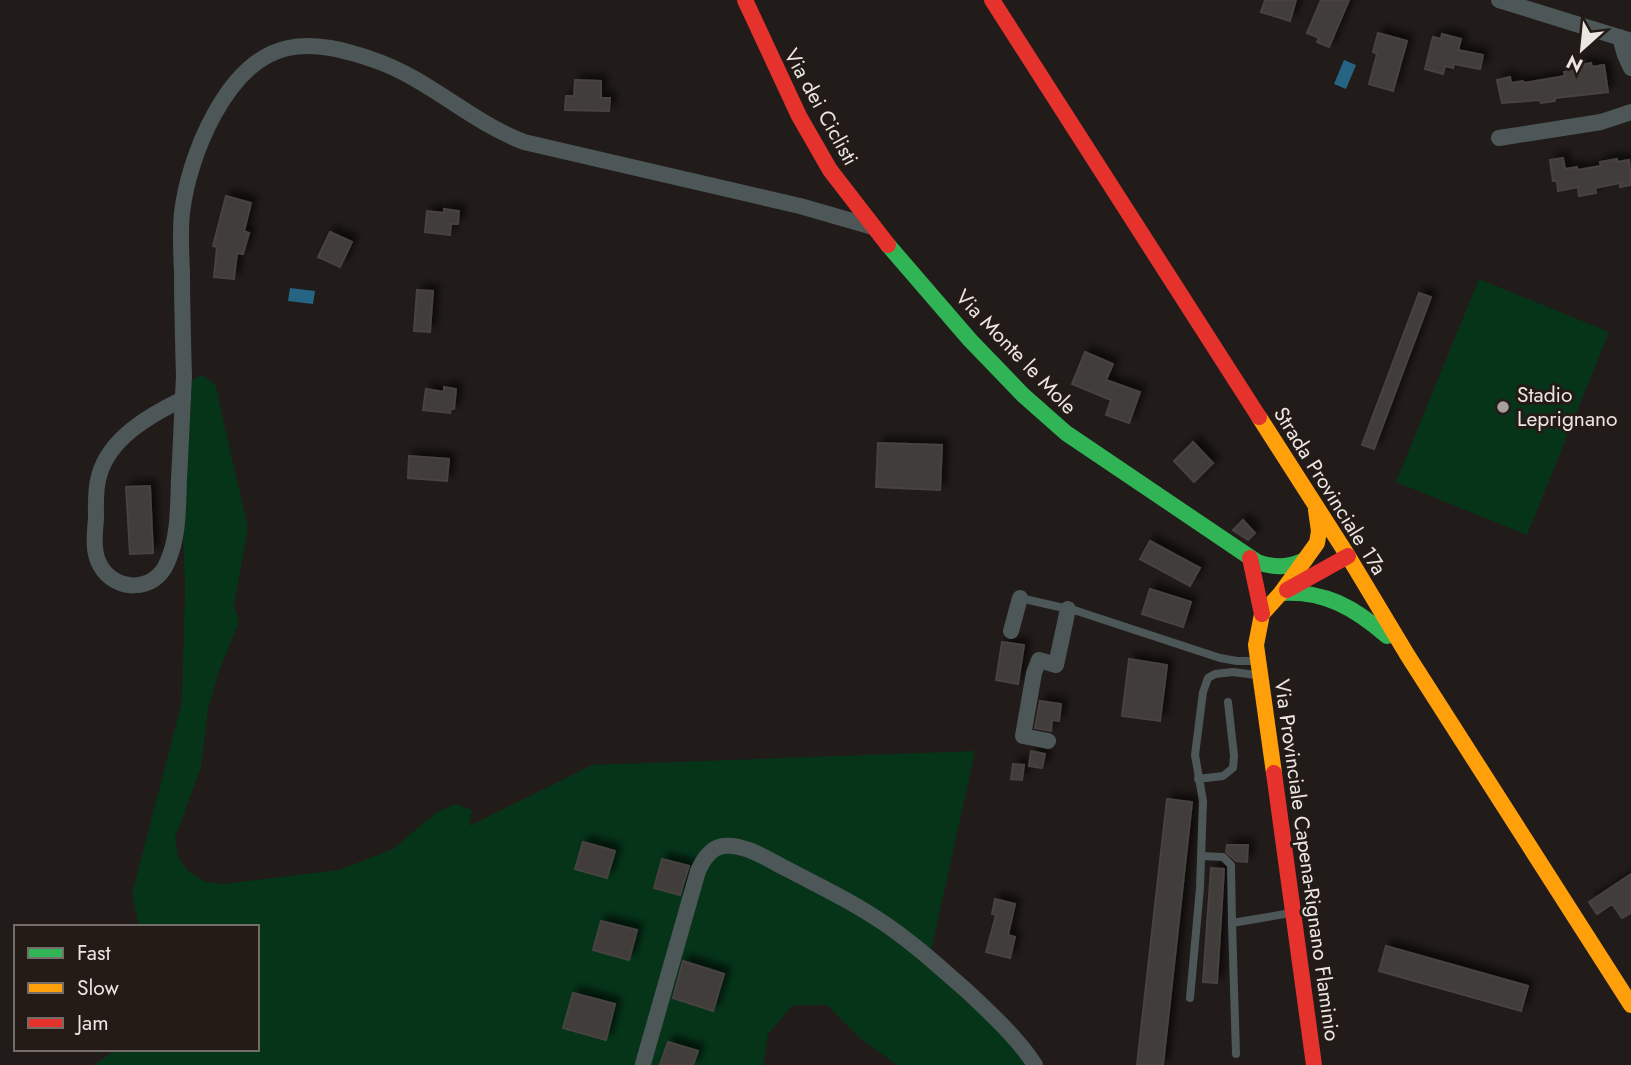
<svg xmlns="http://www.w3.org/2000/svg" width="1631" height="1065" font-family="Jost,sans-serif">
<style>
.green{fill:#053419}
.water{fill:#266484}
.building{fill:#403c3b;stroke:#484341;stroke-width:2;filter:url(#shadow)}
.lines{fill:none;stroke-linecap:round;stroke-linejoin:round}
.lane{stroke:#4d5757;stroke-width:8}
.street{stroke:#4d5757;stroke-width:16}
.fast{stroke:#30b455;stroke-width:16}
.slow{stroke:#ff9f0a;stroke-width:16}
.jam{stroke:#e5322d;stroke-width:16}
.poi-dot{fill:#a59f9d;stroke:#241b17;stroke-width:2.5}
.labels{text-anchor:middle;stroke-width:6;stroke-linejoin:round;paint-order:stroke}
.street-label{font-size:21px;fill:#ece6e3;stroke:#241b17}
.poi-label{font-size:21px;fill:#ece6e3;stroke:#241b17;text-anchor:start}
</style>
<defs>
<filter id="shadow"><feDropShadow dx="6" dy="-6" stdDeviation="3.5" flood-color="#0009"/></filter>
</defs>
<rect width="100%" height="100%" fill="#211c1a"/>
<path class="green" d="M1479,279l130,53 -82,203 -131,-53z
M202,375l13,9 33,144 -14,77 5,17 -21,52 -10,35 -7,58 -26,71 3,19 11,15 16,10 19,2 115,-14 54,-21 44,-37 18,-8 17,6 -3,16 123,-61 383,-14 -44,200 100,114h-134l-37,-27 -33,-33h-34l-25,29 -5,31h-669l23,-16h140v-122h-118l-7,-33 50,-192 3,-114 -2,-59 8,-148z"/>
<path class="water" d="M1344,60l12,5 -10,24 -12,-5z
M290,288l25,3 -2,13 -25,-3z"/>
<path class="building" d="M1265,0h31l-6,21 -29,-9z
M1321,0h28l-20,47 -12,-5 2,-4 -12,-5z
M1378,33l29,8 -14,50 -24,-7 8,-30 -4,-2z
M1442,34l19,5 -3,11 25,5 -3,14 -26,-5 -1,4 -8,-2 -2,8 -18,-5 8,-32 8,2z
M1591,63l1,4 12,-2 4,27 -53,6v3l-14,2 -1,-3 -38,3 -5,-23 13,-3 1,6 12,-2 1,2 41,-7 -1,-4 12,-2 -1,-4z
M575,80l26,1v17h9l-1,13 -44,-1 1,-14h8z
M1563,158l2,11 12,-2v3l24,-4 -1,-4 17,-3v3l12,-2 2,25 -11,2v-4l-25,5 1,5 -17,3 -1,-9 -20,4 -1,-10h-4l-3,-21z
M226,196l25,7 -7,28 5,2 -6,21 -6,-1 -3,26 -20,-2 3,-30 -4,-1z
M444,209l15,2 -1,13h-7l-1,11 -25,-3 2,-21 17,2z
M330,232l22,10 -12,25 -22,-10z
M417,290l16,1 -3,41 -16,-1z
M1419,293l12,4 -57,152 -12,-4z
M1085,352l28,12 -7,16 34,12 -11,31 -23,-8 5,-15 -39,-16z
M444,387l12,2 -2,20h-3l-1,4 -27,-3 3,-21 18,3z
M1193,442l20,21 -19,19 -20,-21z
M878,443l64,2 -2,45 -64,-3z
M409,456l40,3 -2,22 -39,-3z
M150,486l3,67 -23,1 -4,-67z
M1243,520l12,13 -7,7 -15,-10z
M1150,541l50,27 -10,18 -50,-27z
M1150,589l41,13 -8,25 -41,-13z
M1002,642l22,3 -6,39 -22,-4z
M1129,659l38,6 -7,56 -38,-5z
M1040,701l21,3 -2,17 -7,-1 -1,11 -16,-3z
M1031,751l14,3 -3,14 -13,-2z
M1013,764l11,1 -2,15 -11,-1z
M1167,799l25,3 -29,263h-26z
M583,842l32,9 -8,27 -32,-9z
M1227,845h21l-1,17 -11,-1 -10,-9z
M662,859l27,7 -9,29 -26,-7z
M1211,868l13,1 -7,114 -14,-1z
M1631,874v39l-9,5 -10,-14 -15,10 -8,-12z
M995,899l20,5 -7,31 7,2 -5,21 -24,-6 10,-37 -4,-1z
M601,921l36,9 -8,30 -36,-10z
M1386,946l142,40 -7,25 -142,-40z
M683,961l41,13 -11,37 -40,-13z
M573,993l42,11 -9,36 -43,-12z
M668,1042l30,9 -5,14h-33z"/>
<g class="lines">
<path class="lane" d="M1020,598l57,13 143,47 17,3h20
M1198,779l25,-3 10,-8 1,-12 -6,-54
M1201,856l22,1 8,8 1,58
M1190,998l10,-110 3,-87 -8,-46 8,-63 5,-14 7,-4 18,-2 23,3
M1236,1054l-4,-131 59,-10"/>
<path class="street" d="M1499,0l132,41
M1620,37l5,18 6,13
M1499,138l102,-16 30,-10
M183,399c-33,16 -74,39 -84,77 -4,13 -3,28 -3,42 -1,15 -4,33 4,47 15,28 55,27 67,-2 12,-26 11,-57 12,-85 2,-33 3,-67 5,-101 -1,-35 -2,-70 -2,-105 -1,-20 -2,-40 0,-59 6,-55 44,-152 106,-165 27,-6 57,2 83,11 56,18 98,62 153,83l276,64 73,21
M1011,631l9,-33
M1048,741l-25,-5 11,-63 5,-13 17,5 12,-56
M643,1064l55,-193c5,-11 12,-23 25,-25 21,-3 46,14 64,23 30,16 61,30 89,49 33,21 61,47 91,73 24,23 50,46 68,74"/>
<path class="fast" d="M888,245l82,95 53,55 43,38 191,129c17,6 31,6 48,-2
M1281,593c43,-3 74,15 106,43"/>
<path class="slow" d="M1259,417l89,139 60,100 223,349
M1274,773l-18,-128 6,-31 19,-21 36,-50 2,-12 -3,-21"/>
<path class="jam" d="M745,0l54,116 31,54 58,75
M992,0l267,417
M1250,558l12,56
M1287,590l61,-34
M1274,773l40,292"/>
</g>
<circle class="poi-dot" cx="1503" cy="407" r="7"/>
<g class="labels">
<g class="street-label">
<text transform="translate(821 107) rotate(61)" y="7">Via dei Ciclisti</text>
<text transform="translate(1016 352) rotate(46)" y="7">Via Monte le Mole</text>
<text transform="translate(1330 491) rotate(58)" y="7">Strada Provinciale 17a</text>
<text transform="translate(1307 860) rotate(82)" y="7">Via Provinciale Capena-Rignano Flaminio</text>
</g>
<g class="poi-label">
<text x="1517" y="402">Stadio<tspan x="1517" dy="24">Leprignano</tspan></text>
</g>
</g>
<rect x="14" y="925" width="245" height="126" fill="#241b17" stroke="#746c69" stroke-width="2"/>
<rect x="28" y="948" width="35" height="10" fill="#30b455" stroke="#746c69" stroke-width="2"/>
<text x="77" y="960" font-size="21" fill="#ece6e3">Fast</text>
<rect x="28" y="983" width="35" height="10" fill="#ff9f0a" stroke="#746c69" stroke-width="2"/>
<text x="77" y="995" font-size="21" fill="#ece6e3">Slow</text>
<rect x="28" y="1018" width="35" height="10" fill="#e5322d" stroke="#746c69" stroke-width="2"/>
<text x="77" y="1030" font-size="21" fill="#ece6e3">Jam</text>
<g transform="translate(1582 49) rotate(207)" stroke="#241b17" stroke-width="5" paint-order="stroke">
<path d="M0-5L12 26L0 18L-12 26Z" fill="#ece6e3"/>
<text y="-10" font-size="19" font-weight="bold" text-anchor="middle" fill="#ece6e3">N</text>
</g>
</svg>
